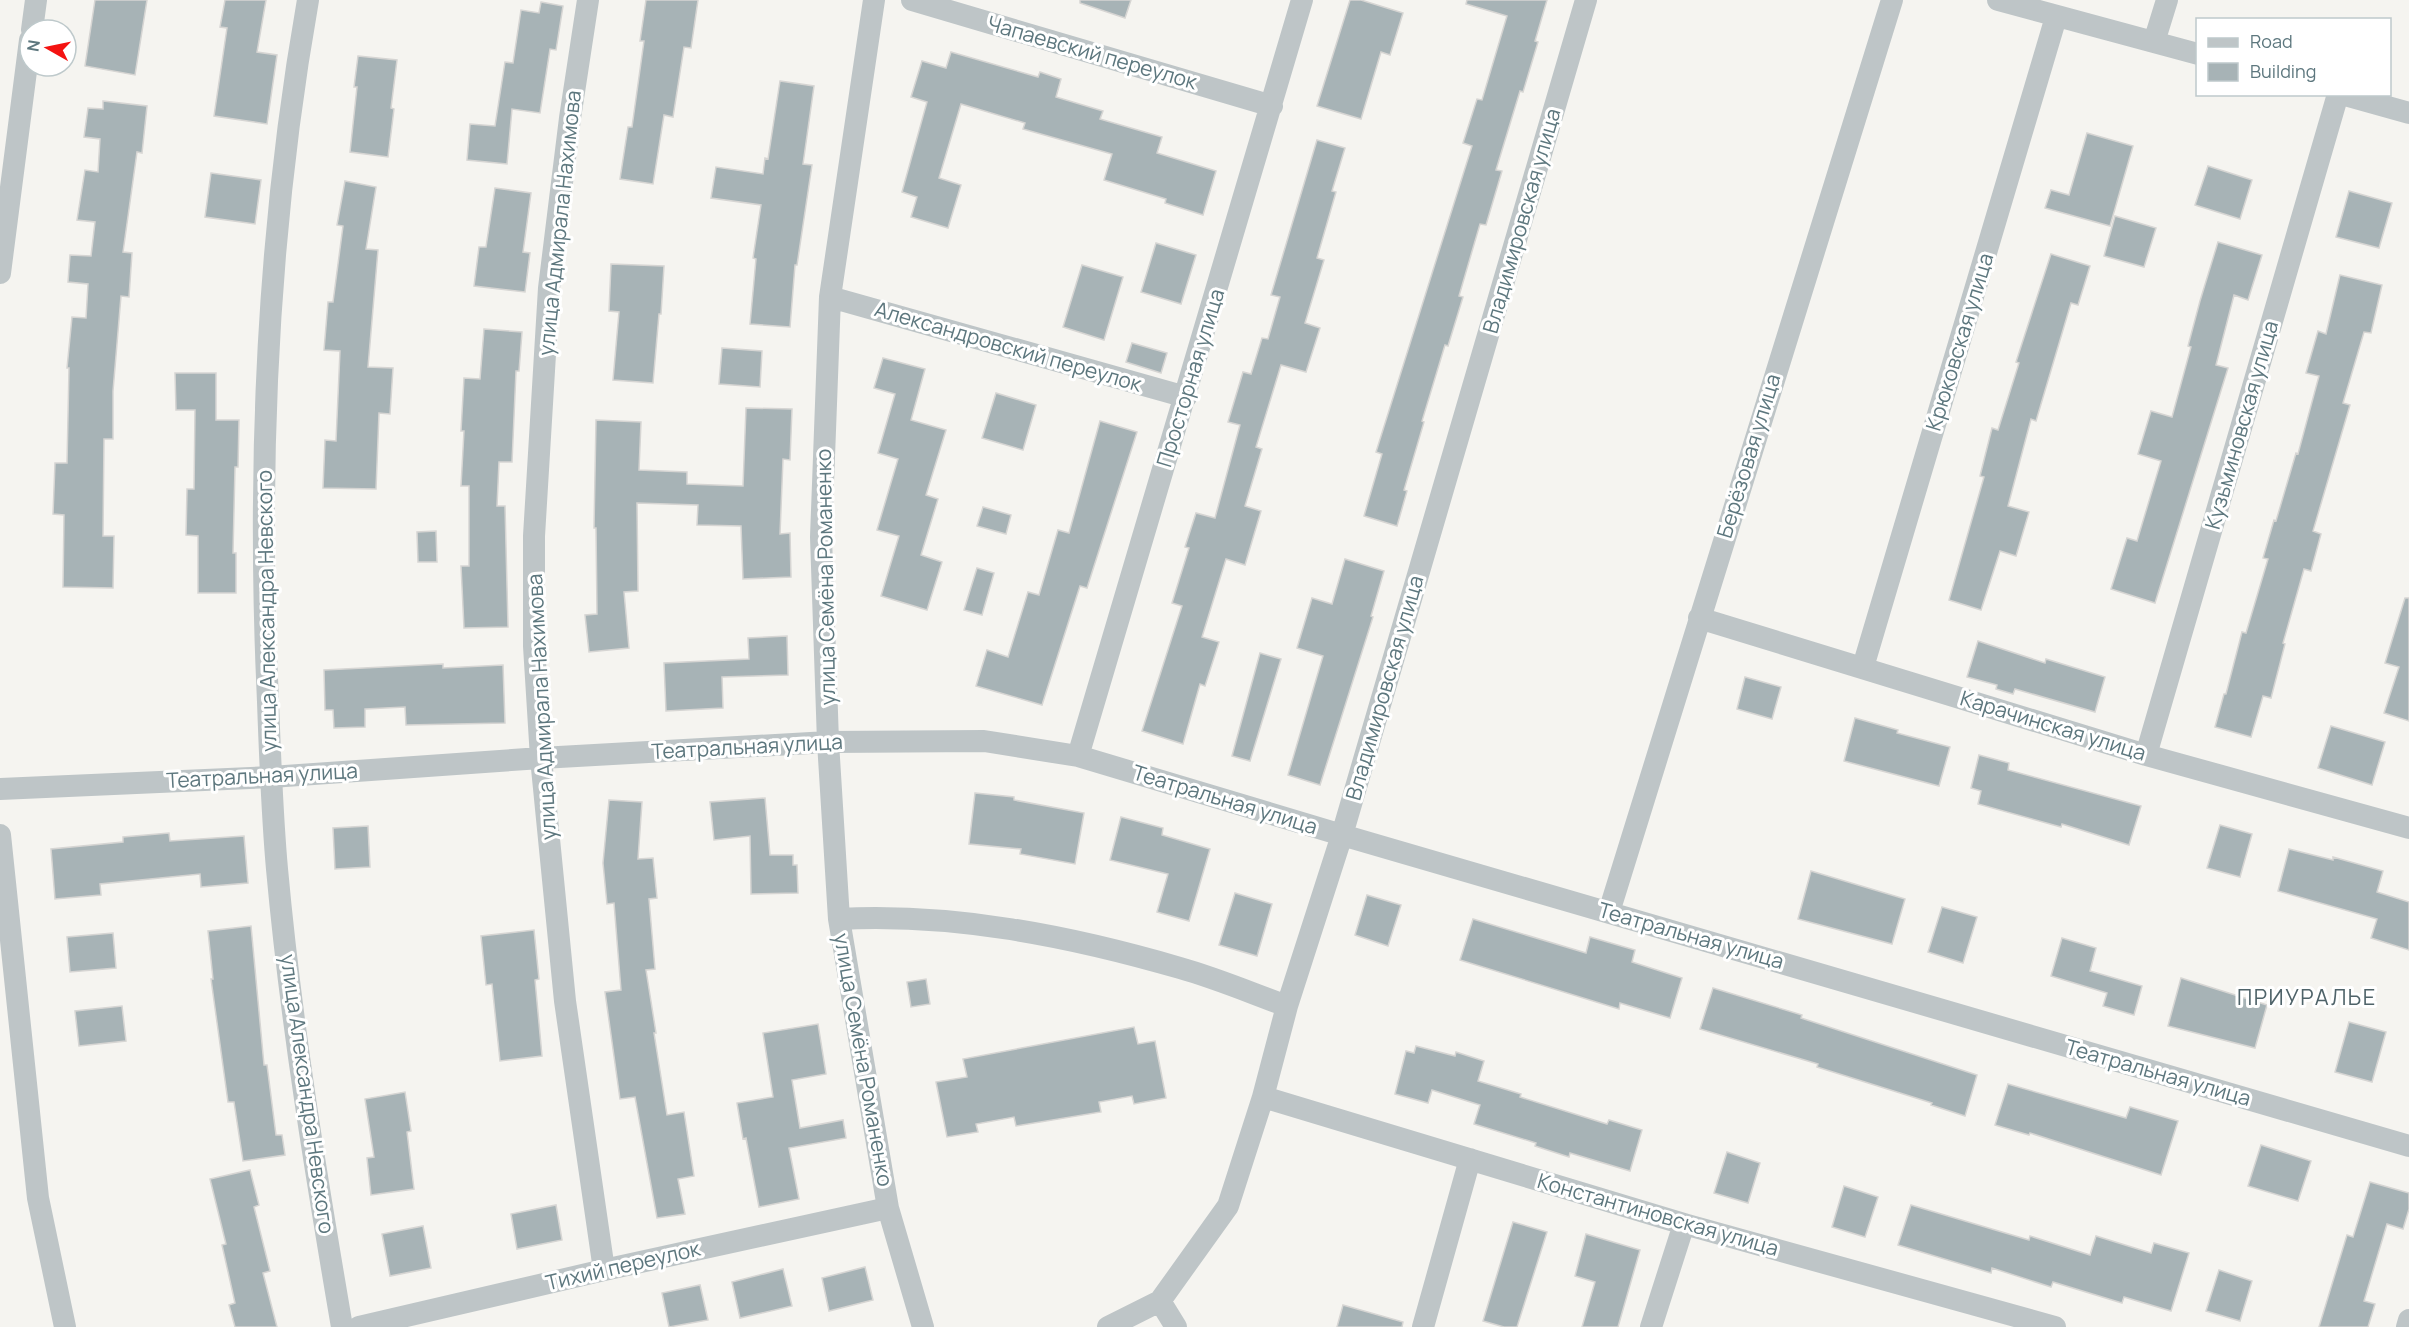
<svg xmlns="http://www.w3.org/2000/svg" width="2409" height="1327" font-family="Manrope,sans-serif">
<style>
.building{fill:#a7b3b6;stroke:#d6d5d3;stroke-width:1.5}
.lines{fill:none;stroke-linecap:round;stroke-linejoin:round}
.street{stroke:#bec5c7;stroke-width:22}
.labels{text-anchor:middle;stroke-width:6;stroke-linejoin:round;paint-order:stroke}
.street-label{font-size:21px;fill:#5d777e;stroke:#fff}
.neighbourhood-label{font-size:22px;letter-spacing:1.5px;fill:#4f6369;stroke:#fff}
</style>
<rect width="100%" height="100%" fill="#f5f4f0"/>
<path class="building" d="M95,0h52l-12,75 -50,-9z
M225,0h41l-9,52 20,3 -10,69 -53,-8 13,-88 -7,-1z
M646,0h52l-7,48 -7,-1 -11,70 -9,-2 -11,69 -33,-5 8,-52h4l12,-86h-4z
M1080,0h51l-6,18 -45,-15z
M1350,0h11l42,13 -13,42 -9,-3 -20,67 -44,-13z
M1467,0h80l-12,41 3,1 -15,50 -3,-1 -24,79 6,1 -16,54 -6,-1 -21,72 4,1 -15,49 -3,-1 -23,76 2,1 -20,68 3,1 -10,35 -33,-10 18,-62 -6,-2 96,-306 -9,-3 14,-44 5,1 25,-84 -41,-12z
M541,2l22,4 -7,44 -6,-1 -10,64 -28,-4 -5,55 -40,-4 3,-36 25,2 10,-64 8,1 8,-53 18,3z
M951,52l87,25 2,-5 21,7 -5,18 47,14 -3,8 62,18 -5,16 59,18 -13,44 -38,-12 1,-4 -62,-19 8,-26 -89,-25 2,-6 -64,-19 -22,74 22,7 -13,43 -37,-11 6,-20 -15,-5 25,-90 -16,-5 11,-36 24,7z
M358,56l39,4 -6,48 3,1 -6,48 -38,-5 7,-65h-3z
M780,81l34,5 -11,78 9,1 -15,100h-2l-5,62 -40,-3 6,-65 -3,-1 8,-53 -50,-7 5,-31 47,7 2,-16 3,1z
M103,101l44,5 -5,47 -5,-1 -14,100 9,1 -3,44 -8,-1 -8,95v48h-9l-1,97h11l-1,52 -50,-1 1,-72 -11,-1 2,-51h12l2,-95h-2l5,-51 14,1 2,-34 -20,-2 2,-27 21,1 4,-34 -18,-2 8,-50 13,2 2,-33 -16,-2 4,-29 15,1z
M2087,133l46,13 -23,80 -65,-18 6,-18 18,5z
M1317,140l28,8 -13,43 4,1 -19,66 7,2 -19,63 15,5 -14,44 -25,-7 -25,82 6,2 -17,57 16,5 -16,54 -19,-6 -24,78 17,5 -14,44 -5,-2 -17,60 -41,-13 40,-125 -10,-3 17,-55 -4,-1 11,-34 19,5 25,-93 -12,-3 15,-50 8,2 11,-36 6,1 12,-42 -9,-2z
M2208,166l44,14 -12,39 -45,-14z
M211,173l50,7 -6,44 -50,-7z
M345,181l31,6 -10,62 12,1 -10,117 25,1 -3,46 -11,-1 -3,76 -53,-1 2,-48 11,1 4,-90 -16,-1 4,-48h5l10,-76 -6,-1z
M495,188l36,5 -8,59 7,1 -5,39 -51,-6 5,-39h7z
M2349,191l43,12 -13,45 -43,-11z
M2115,216l41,12 -12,39 -40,-11z
M2218,242l44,13 -14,45 -14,-5 -18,70 12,3 -73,235 -44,-14 16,-51 10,3 24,-80 -23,-7 13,-43 21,6 19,-70 -3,-1 12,-45z
M1156,243l40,12 -15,49 -40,-12z
M2051,254l39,12 -12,39 -7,-2 -35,118 -5,-2 -23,87 21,6 -13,44 -16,-5 -19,59 -32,-10 35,-123 -4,-1 12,-48 6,2 21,-67 -3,-1z
M611,264l53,2 -3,48h-2l-6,69 -40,-3 6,-68 -10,-1z
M1082,265l41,12 -19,63 -41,-13z
M2340,275l42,10 -11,48 -7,-1 -21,71 7,2 -37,126 8,3 -10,37 -7,-2 -21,74 2,1 -14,54 -8,-2 -12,41 -36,-10 9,-33h2l16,-62 4,1 22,-74 -5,-1 11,-38 2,1 20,-68 2,1 21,-78 -13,-3 12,-42 8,3z
M484,329l38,3 -3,39h-3l-4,91h-13l-2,44h8l3,121 -44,1 -3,-62h8v-80h-8l3,-55h-3l3,-53 16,1z
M1132,343l35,10 -6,20 -35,-11z
M722,348l40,3 -2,36 -41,-3z
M883,358l42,11 -14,51 35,10 -20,65 12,4 -17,56 21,7 -15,48 -46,-14 18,-60 -22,-6 21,-71 -20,-6 17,-59 -21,-6z
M175,373h41v47h23l-1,47h-3l-2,86h3v40h-38v-57l-12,-1 1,-46h7l1,-79h-19z
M996,393l40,12 -13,45 -41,-12z
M746,408l46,1 -2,51 -7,-1 -3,75 10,-1 1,44 -48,2 -2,-53 -44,-1 1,-20 -61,-2 1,88 -14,1 5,56 -40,4 -4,-37 12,-1 -1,-86h-2l2,-108 45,2 -2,48 48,2v12l56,2z
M1100,421l37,11 -50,156 -7,-2 -38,119 -66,-19 11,-36 21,7 20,-65 11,3 19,-65 11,3z
M983,507l28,8 -5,19 -29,-8z
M436,531l1,31h-19l-1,-30z
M1345,559l39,12 -13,45 2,1 -53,168 -32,-10 35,-119 -26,-8 15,-50 20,6z
M977,568l17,5 -12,42 -18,-5z
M2405,598h4v123l-25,-8 15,-46 -14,-4z
M787,636l1,39 -66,2 1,31 -57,3 -2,-48 85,-4 -1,-21z
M1978,641l67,22 1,-4 59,18 -10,35 -80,-23 -2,5 -17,-5 1,-4 -30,-8z
M1260,653l21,6 -31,102 -18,-5z
M443,664v4l60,-3 2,58 -99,2 -1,-18 -40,2v18l-31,1 -1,-18h-8l-1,-40z
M1745,677l36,10 -9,32 -35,-10z
M1855,718l43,12 -1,3 53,14 -11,39 -95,-25z
M2331,726l54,16 -13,43 -54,-17z
M1979,755l30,8 -1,7 133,36 -12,39 -67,-21 -1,3 -83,-23 3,-13 -10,-3z
M975,793l39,4v3l70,13 -9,51 -55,-10 1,-5 -52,-5z
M765,798l5,57h23v10h4l1,28 -47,1 -1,-58 -36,4 -4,-38z
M609,800l33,2 -4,57 15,-1 4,40 -8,1 6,70 -9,1 10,63h-2l13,82 17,-3 10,64 -16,3 7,35 -28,4 -22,-121 -15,2 -15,-107 16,-2 -7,-87 -7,1 -4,-41z
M1121,817l42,11 -1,7 48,14 -21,72 -32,-9 11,-38 -58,-14z
M2220,825l32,9 -12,43 -33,-9z
M368,826l2,41 -35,2 -2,-41z
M169,833l1,8 74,-5 4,47 -47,4 -1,-13 -100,10 1,11 -46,4 -4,-50 72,-7v-5z
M2289,849l44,11v-3l50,14 -6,21 32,10v48l-38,-12 6,-19 -99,-28z
M1811,871l94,28 -13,45 -94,-25z
M1235,893l37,11 -15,52 -38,-11z
M1367,895l34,10 -13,41 -33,-11z
M1942,907l35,10 -14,46 -35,-11z
M1473,919l113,34 4,-16 45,13 -3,12 50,16 -12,40 -50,-15 -1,6 -159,-49z
M251,926l13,139h3l9,70h6l3,20 -42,6 -9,-59h-6l-17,-123h2l-5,-48z
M534,930l5,49 -4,1 7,76 -42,5 -8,-77 -6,1 -5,-49z
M113,933l3,35 -46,4 -3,-35z
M2062,938l34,10 -6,23 52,15 -8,29 -31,-9 4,-13 -56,-17z
M2181,978l86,27 -12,43 -87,-22z
M926,979l4,25 -19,3 -4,-25z
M1713,988l89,27 -1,3 176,57 -12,41 -34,-11 1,-2 -115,-36 1,-3 -118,-35z
M122,1006l4,35 -47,5 -4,-35z
M2349,1022l37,10 -14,50 -37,-10z
M818,1024l8,50 -34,6 8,48 43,-8 3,18 -57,10 10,51 -40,8 -13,-69 -3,1 -6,-36 36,-6 -10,-64z
M1134,1027l4,17 17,-3 11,57 -32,6 -2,-8 -33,6 2,10 -85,14 -2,-9 -38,7 2,8 -31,5 -11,-55 31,-5 -4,-18z
M1416,1046l39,10 1,-4 28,9 -6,20 43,13 -1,3 87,27 2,-4 33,10 -12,41 -60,-18 -1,4 -34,-11 1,-3 -62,-19 6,-19 -48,-15 -4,13 -33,-9 11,-43 8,2z
M2008,1084l118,34 4,-11 48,14 -17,54 -131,-42 -1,2 -34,-10z
M405,1092l6,39 -4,1 7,57 -43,6 -4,-37 7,-1 -9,-58z
M2261,1145l50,16 -13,40 -50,-15z
M1727,1152l33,11 -12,40 -34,-10z
M250,1170l9,35 -5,2 16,64 -7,2 14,54h-42l-6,-22 6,-2 -13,-58 4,-1 -16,-65z
M2370,1182l39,11v16l-6,20 -16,-5 -23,77 11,3 -7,23h-49l28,-92 6,2z
M1844,1186l34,11 -13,40 -33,-10z
M556,1205l6,35 -45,9 -6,-35z
M1911,1205l118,35 1,-4 60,19 6,-19 55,17 3,-10 35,10 -18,58 -47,-14 -2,6 -69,-21 -2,5 -59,-19 -1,5 -93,-28z
M1513,1222l34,10 -30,95h-13l-21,-6z
M423,1226l8,42 -41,8 -8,-42z
M1586,1234l54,16 -22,77h-36l13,-45 -20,-6z
M865,1267l8,33 -44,11 -7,-33z
M783,1269l9,37 -52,12 -8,-36z
M2219,1270l33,11 -12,40 -34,-10z
M700,1285l8,35 -39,7 -7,-34z
M1343,1305l60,17 -1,5h-65z"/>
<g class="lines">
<path class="street" d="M308,0c-41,231 -51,468 -40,702 2,55 4,111 9,167 14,154 39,306 65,458
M588,0l-18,118 -21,170 -15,248v110l7,112 24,243 39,269
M874,0l-44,297 -9,240 7,205 11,177 49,289 35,119
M912,0l360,106
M1998,0l200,54
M32,30l4,-30
M2154,42l13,-42
M2341,94l68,19
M0,273l30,-233
M830,297l356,100
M1699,618l447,137 263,73
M1863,667l193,-650
M2146,755l192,-661
M1078,756l224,-756
M0,789l271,-12 270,-19 287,-16 156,-1 94,15 264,79 1067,311
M0,835l38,363 27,129
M1609,912l283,-912
M839,919c115,-6 231,17 341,49 36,10 71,25 107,38
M1263,1097l421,127 371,103
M1160,1301l16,26
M359,1327l245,-57 284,-62
M1108,1327l52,-26 68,-95 35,-109 24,-91 55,-171 244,-835
M1423,1327l47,-168
M1651,1327l33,-103
M2407,1327l2,-7"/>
</g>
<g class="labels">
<g class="street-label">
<text transform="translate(1092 53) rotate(16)" y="7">Чапаевский переулок</text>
<text transform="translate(1522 221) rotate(-74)" y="7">Владимировская улица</text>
<text transform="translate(560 223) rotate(-84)" y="7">улица Адмирала Нахимова</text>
<text transform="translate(1960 342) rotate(-73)" y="7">Крюковская улица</text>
<text transform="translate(1008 347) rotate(16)" y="7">Александровский переулок</text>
<text transform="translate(1191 378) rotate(-73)" y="7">Просторная улица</text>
<text transform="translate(2242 425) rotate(-74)" y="7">Кузьминовская улица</text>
<text transform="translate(1749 456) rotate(-73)" y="7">Берёзовая улица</text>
<text transform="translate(826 577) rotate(-91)" y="7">улица Семёна Романенко</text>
<text transform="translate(267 611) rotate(-91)" y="7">улица Александра Невского</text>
<text transform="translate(1385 688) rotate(-74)" y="7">Владимировская улица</text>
<text transform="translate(542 707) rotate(-93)" y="7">улица Адмирала Нахимова</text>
<text transform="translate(2053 726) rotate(17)" y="7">Карачинская улица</text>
<text transform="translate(747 747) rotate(-3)" y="7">Театральная улица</text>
<text transform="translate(262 776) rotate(-3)" y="7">Театральная улица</text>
<text transform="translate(1225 800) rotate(17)" y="7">Театральная улица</text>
<text transform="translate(1691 936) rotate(16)" y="7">Театральная улица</text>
<text transform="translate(863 1060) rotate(80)" y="7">улица Семёна Романенко</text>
<text transform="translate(2158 1073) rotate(16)" y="7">Театральная улица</text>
<text transform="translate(307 1094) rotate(82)" y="7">улица Александра Невского</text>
<text transform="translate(1658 1215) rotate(16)" y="7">Константиновская улица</text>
<text transform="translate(623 1266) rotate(-13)" y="7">Тихий переулок</text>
</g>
<g class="neighbourhood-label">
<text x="2307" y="1005">ПРИУРАЛЬЕ</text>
</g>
</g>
<rect x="2196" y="18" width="195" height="78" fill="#ffffff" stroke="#bec9cb" stroke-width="1.5"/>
<rect x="2208" y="38" width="30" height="9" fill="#bec5c7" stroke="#bec9cb" stroke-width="1.5"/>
<text x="2250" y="48" font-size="18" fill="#5d777e">Road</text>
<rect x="2208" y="63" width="30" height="18" fill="#a7b3b6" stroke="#bec9cb" stroke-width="1.5"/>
<text x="2250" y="78" font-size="18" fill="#5d777e">Building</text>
<g transform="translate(48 48) rotate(279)"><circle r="28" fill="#ffffff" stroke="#bec9cb" stroke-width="1.5"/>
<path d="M0-4.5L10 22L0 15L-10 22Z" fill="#f41311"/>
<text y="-9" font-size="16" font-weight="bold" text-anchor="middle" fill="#5d777e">N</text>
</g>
</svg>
